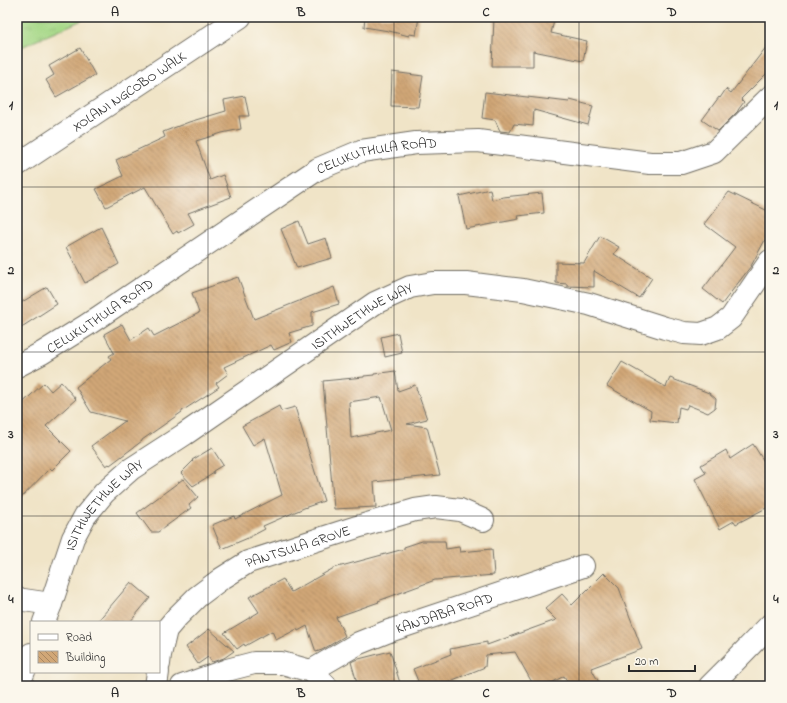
<svg xmlns="http://www.w3.org/2000/svg" width="787" height="703" font-family="'Indie Flower',sans-serif">
<style>
.grass{fill:url(#grass-tufts);stroke:#688259}
.building{fill:url(#building-back-hatch);fill-rule:evenodd}
.lines{fill:none;stroke-linecap:round;stroke-linejoin:round}
.minor-casing{stroke:#706c62;stroke-width:24}
.minor{stroke:#fff;stroke-width:22}
.grid{fill:none;stroke:#2b2b2b;stroke-width:1;stroke-opacity:0.55}
.labels{text-anchor:middle;stroke-width:3;stroke-linejoin:round;paint-order:stroke}
.street-label{font-size:14px;fill:#2b2b2b;stroke:#fbf7ec}
.neatline{fill:none;stroke:#2b2b2b;stroke-width:1.5}
.grid-label{font-size:13px;text-anchor:middle;font-weight:bold;fill:#2b2b2b}
</style>
<defs>
<pattern id="grass-tufts" width="24" height="20" patternUnits="userSpaceOnUse"><rect width="24" height="20" fill="#a6d887"/><path d="M3 7l-1-3M5 7V3M7 7l1-3M15 17l-1-3M17 17v-4M19 17l1-3" fill="none" stroke="#8fba75"/></pattern>
<pattern id="building-back-hatch" width="6" height="6" patternUnits="userSpaceOnUse"><rect width="6" height="6" fill="#d1a777"/><path d="M-1 5l2 2M0 0l6 6M5-1l2 2" fill="none" stroke="#aa8862"/></pattern>
</defs>
<rect width="100%" height="100%" fill="#fbf7ec"/>
<filter id="ink" filterUnits="userSpaceOnUse"><feTurbulence type="fractalNoise" baseFrequency=".025" numOctaves="2"/><feDisplacementMap in="SourceGraphic" scale="8" xChannelSelector="R" yChannelSelector="G"/><feConvolveMatrix kernelMatrix="1 2 1 2 8 2 1 2 1" color-interpolation-filters="sRGB"/></filter>
<filter id="wash" filterUnits="userSpaceOnUse"><feTurbulence type="fractalNoise" baseFrequency=".012" numOctaves="4" result="noise"/><feDisplacementMap in="SourceGraphic" scale="16" xChannelSelector="R" yChannelSelector="G"/><feGaussianBlur stdDeviation="0.9" result="paint"/><feColorMatrix in="noise" values="0 0 0 0 0 0 0 0 0 0 0 0 0 0 0 0 0 1.4 0 .05"/><feComposite in="paint" operator="in"/></filter>
<g filter="url(#wash)">
<rect width="100%" height="100%" fill="#f0e4c7"/>
<path class="grass" d="M17,17h72l-72,32z"/>
<g id="blocks">
<path class="building" d="M365,17h54l-3,18 -7,-1v2l-20,-5 -25,-4z
M494,17h41l19,4 -3,12 36,8 -4,20 -50,-10v15h-41z
M770,42v28l-29,29 3,3 -6,8v1l-20,20 -16,-11 17,-23 1,1 6,-9 5,4z
M80,48l15,27 -39,22 -10,-17 8,-5 -5,-9z
M392,72l31,4 -5,31 -27,-1z
M485,92l84,10 1,-2 23,6 -5,19 -54,-15 -1,16 -19,-2 -4,8 -10,-1 -5,-11 -13,-2z
M245,96l4,20h-10l2,13 -19,4 -26,8 14,39 13,-5 8,22 -43,16 6,11 -16,9 -1,-2 -4,3 -28,-47 -39,20 -10,-18 27,-13 -7,-16 49,-23 -2,-5 26,-10 37,-11 -2,-11z
M490,189l2,11 11,-3 39,-4 2,20 -26,3 1,3 -53,10 -7,-33z
M729,192l41,20v31l-5,-3 -14,26 -29,38 -19,-15 32,-42 -31,-23z
M299,221l9,23 18,-6 6,20 -35,10 -16,-39z
M101,227l18,37 -34,19 -19,-36z
M600,236l19,11 -5,7 38,24 -13,20 -45,-27v16l-27,-1v-2l-11,-1v-21l28,1z
M238,277l16,42 80,-32 5,17 -27,8v14l-23,7 3,9 -18,8 -3,-5 -47,22 4,7 -12,9 3,4 -37,24v1l-40,28v1l-32,24 -1,-1 -3,2 -15,-20 34,-25 -34,-9 -15,-25 35,-28 -2,-3 5,-3 -10,-19 18,-10 9,16 18,-12 5,8 45,-23 -7,-20z
M47,287l10,17 -40,26v-25z
M398,333l4,20 -17,4 -4,-20z
M622,362l44,25 4,-9 39,15 7,6 -1,9 -7,5 -20,-8 -2,4 -7,-2 -2,16 -27,-3 1,-9 -44,-25z
M395,371l3,20 17,-6 12,34 -20,5 20,3 13,48 -66,7 2,25 -42,2 -11,-128 41,-4v-1l10,-1v-1zM381,397l10,33 -40,8 -2,-36z
M61,382l15,17 -30,27 25,25 -19,19 -2,-2 -33,34v-94l27,-25 7,8z
M279,406l2,5 14,-4 29,94 -20,7 -41,18 2,3 -17,9 -26,11 -10,-24 22,-9 1,3 37,-19 10,-5 -17,-57 -12,7 -11,-19z
M753,444l17,27v35l-34,18 -2,-3 -14,8 -25,-50 11,-6 -5,-8 25,-15 4,9z
M212,448l11,17 -10,6 1,2 -21,13 -12,-13 12,-12 -1,-1z
M183,479l15,18 -9,8 2,3 -33,24h-7l-14,-19z
M422,541h23l1,8 13,-2 1,5 32,-3 2,26 -59,5 -57,21 1,1 -43,15 9,19 -23,14 -6,2 -9,-26 -9,5 -1,-2 -21,11 -4,-9 -27,15 -1,-2 -7,5 -13,-16 35,-21 -10,-15 34,-18 8,13 43,-24 70,-19v-2z
M604,573l15,15 23,61 -51,19 10,18h-31l-6,-10 -18,10h-12l-19,-34 -29,3 -1,12 -47,19h-18l-7,-17 38,-15 -1,-5 37,-7v3l69,-25 -11,-11 17,-15 10,11z
M131,582l19,16 -20,24h-33z
M209,629l25,22 -10,7 -12,4 -4,-5 -10,7 -12,-17z
M390,651l10,32 -12,3h-30l-7,-24 4,-2z"/>
</g>
</g>
<g filter="url(#ink)">
<use href="#blocks" fill-opacity="0" stroke="#706c62" stroke-width="1"/>
<g class="lines">
<defs>
<g id="minor">
<path id="s1" d="M17,165l223,-148"/>
<path id="s2" d="M17,366l25,-13 45,-28 231,-156 43,-18 55,-8 62,-2 172,22h31l33,-11 56,-55"/>
<path d="M17,599l34,5"/>
<path id="s3" d="M44,622l7,-18 22,-66 12,-22 19,-23 27,-24 54,-35 190,-131 35,-16 23,-4h33l57,7 66,14 76,24 19,5 17,1 17,-6 13,-10 39,-57"/>
<path id="s4" d="M159,664l1,-9 6,-25 11,-13 20,-20 24,-18 27,-17 109,-35 58,-17 21,-3 24,3 23,10"/>
<path id="s5" d="M311,671l48,-28 30,-12 194,-65"/>
<path d="M18,686l13,-32"/>
<path d="M156,686l2,-14"/>
<path d="M182,686l45,-16 27,-7h28l29,8 15,15"/>
<path d="M710,686l23,-23 37,-38"/>
</g>
</defs>
<use href="#minor" class="minor-casing"/>
<use href="#minor" class="minor"/>
</g>
</g>
<path class="grid" d="M208,17v669M394,17v669M579,17v669M17,187h753M17,352h753M17,516h753"/>
<g class="labels">
<g class="street-label">
<text dy="5" stroke="none"><textPath href="#s1" startOffset="134">XOLANI NGCOBO WALK</textPath></text>
<text dy="5" stroke="none"><textPath href="#s2" startOffset="421">CELUKUTHULA ROAD</textPath></text>
<text dy="5" stroke="none"><textPath href="#s2" startOffset="97">CELUKUTHULA ROAD</textPath></text>
<text dy="5" stroke="none"><textPath href="#s3" startOffset="457">ISITHWETHWE WAY</textPath></text>
<text dy="5" stroke="none"><textPath href="#s3" startOffset="134">ISITHWETHWE WAY</textPath></text>
<text dy="5" stroke="none"><textPath href="#s4" startOffset="194">PANTSULA GROVE</textPath></text>
<text dy="5" stroke="none"><textPath href="#s5" startOffset="146">KANDABA ROAD</textPath></text>
</g>
</g>
<rect width="787" height="703" fill="none" stroke="#fbf7ec" stroke-width="44"/>
<rect x="30" y="621" width="130" height="52" fill="#fbf7ec" stroke="#a8a59f"/>
<rect x="38" y="634" width="20" height="6" fill="#ffffff" stroke="#a8a59f"/>
<text x="66" y="641" font-size="12" fill="#2b2b2b">Road</text>
<rect x="38" y="651" width="20" height="12" fill="url(#building-back-hatch)" stroke="#a8a59f"/>
<text x="66" y="661" font-size="12" fill="#2b2b2b">Building</text>
<path d="M629 665v6h66v-6" fill="none" stroke="#2b2b2b" stroke-width="2"/>
<text x="635" y="665" font-size="12" fill="#2b2b2b" stroke="#fbf7ec" stroke-width="3" paint-order="stroke">20 m</text>
<rect x="22" y="22" width="743" height="659" class="neatline"/>
<g class="grid-label">
<text x="115" y="16">A</text>
<text x="301" y="16">B</text>
<text x="486" y="16">C</text>
<text x="672" y="16">D</text>
<text x="11" y="109">1</text>
<text x="776" y="109">1</text>
<text x="11" y="274">2</text>
<text x="776" y="274">2</text>
<text x="11" y="438">3</text>
<text x="776" y="438">3</text>
<text x="11" y="603">4</text>
<text x="776" y="603">4</text>
<text x="115" y="697">A</text>
<text x="301" y="697">B</text>
<text x="486" y="697">C</text>
<text x="672" y="697">D</text>
</g>
</svg>
